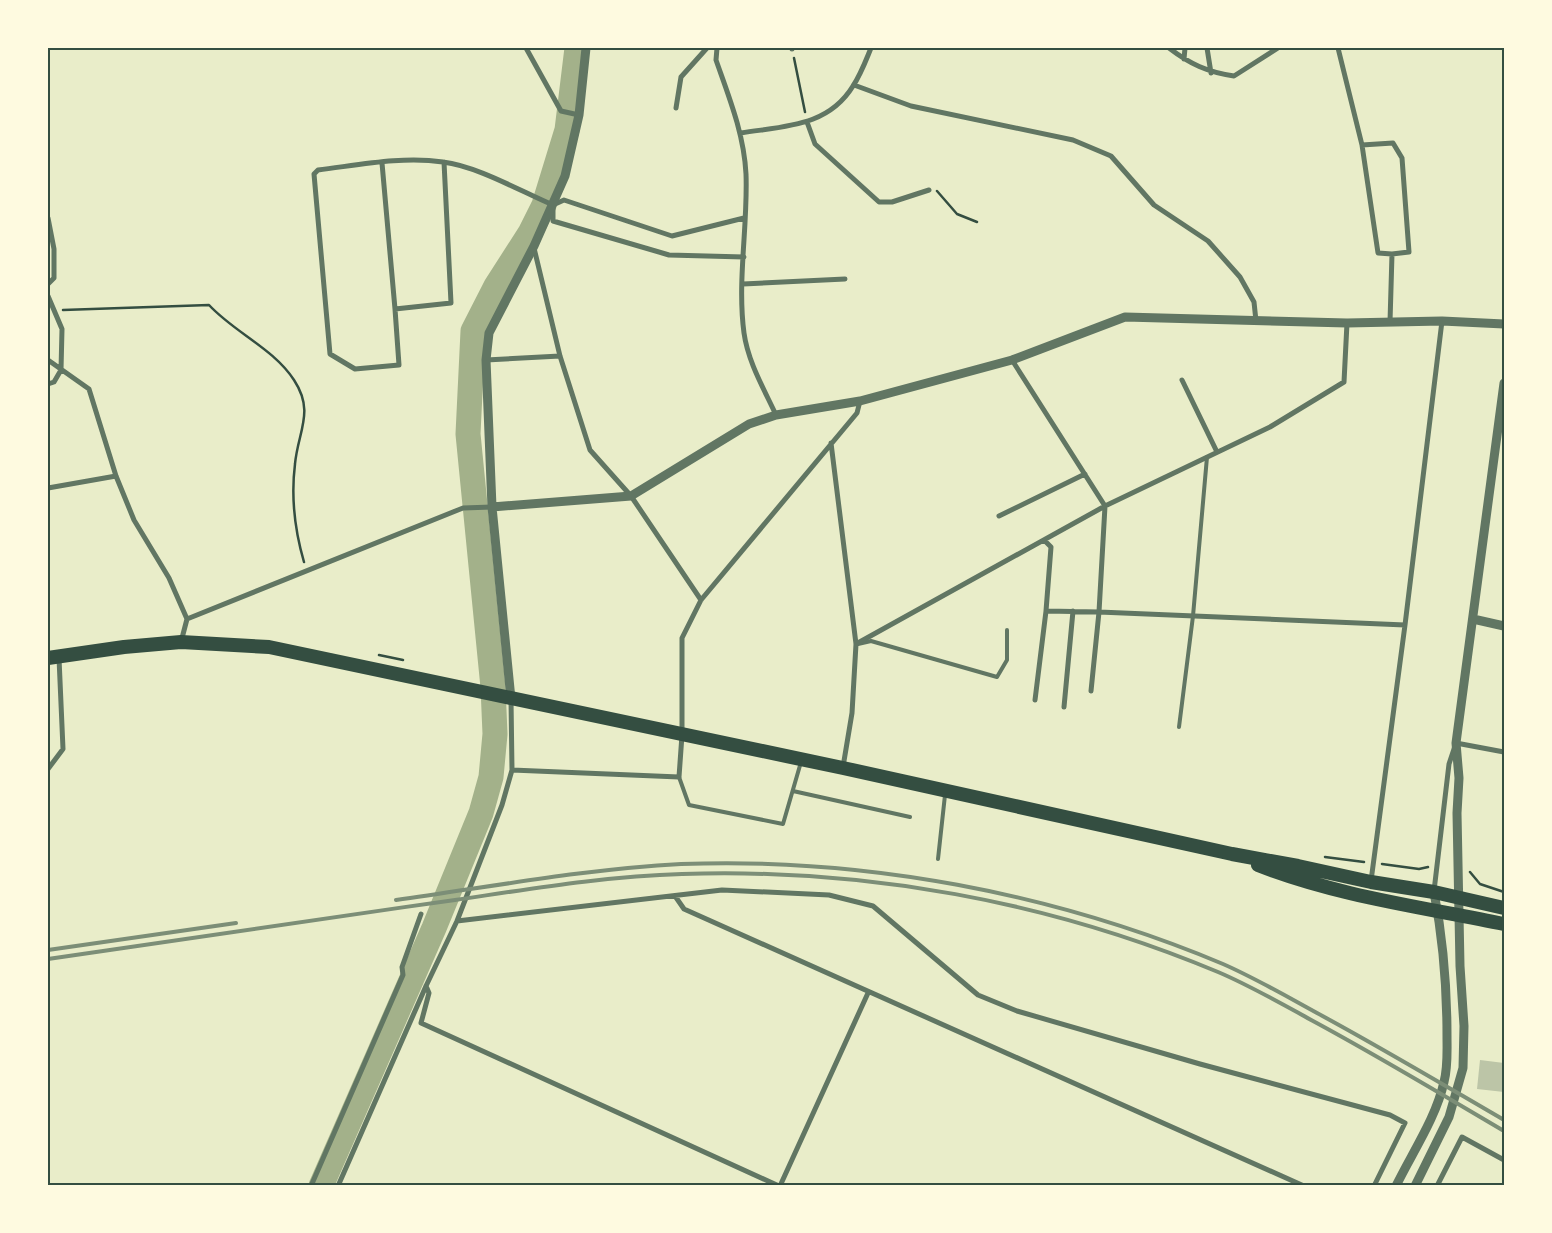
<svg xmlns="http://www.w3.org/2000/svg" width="1552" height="1233" font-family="Inter,sans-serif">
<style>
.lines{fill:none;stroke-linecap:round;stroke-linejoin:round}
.river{stroke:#a3b18a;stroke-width:25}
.building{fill:#bcc5a7}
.path{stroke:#344e41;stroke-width:2.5}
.service{stroke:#617663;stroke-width:4}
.minor{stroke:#617663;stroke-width:5}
.tertiary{stroke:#617663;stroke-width:9}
.trunk{stroke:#344e41;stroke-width:14}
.rail{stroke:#7c8e77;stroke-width:4}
.neatline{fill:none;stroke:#344e41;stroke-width:2}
</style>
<rect width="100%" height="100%" fill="#e9edc9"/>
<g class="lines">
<path class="river" d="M321,1186l113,-258 47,-115 10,-36 4,-43 -2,-47 -25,-253 5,-103 23,-45 34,-53 14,-28 23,-75 10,-82"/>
</g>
<path class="building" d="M1480,1060l24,3v29l-27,-3z"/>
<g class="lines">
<path class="path" d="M794,58l11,54
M937,191l20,23 20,8
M63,310l146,-5c26,28 64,43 85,75 21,32 4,51 1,84 -4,32 0,67 9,98
M379,655l24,5
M1325,857l39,5
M1382,864l37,5 9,-2
M1470,872l10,12 24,8"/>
<path class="service" d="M858,644l13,-3 126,36 10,-17v-30
M1179,727l14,-111 14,-159
M679,777l10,28 94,19 18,-62
M793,791l117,26
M938,859l7,-64"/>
<path class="minor" d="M526,48l35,63 18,4
M717,48l-1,12c13,37 28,74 30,114 2,52 -9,107 -2,159 4,29 20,56 32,82
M792,48v1
M1169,48c21,16 38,24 65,28l44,-28
M1207,48l4,25
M1338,48l24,97 16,108 14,1 -2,68
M1184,59l1,-11
M854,85l57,21 162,34 38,16 43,49 54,36 32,36 14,25 2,19
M676,108l5,-31 26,-29
M807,122l8,22 64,58h13l37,-12
M741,133c43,-7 87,-6 112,-47 8,-12 13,-26 18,-38
M1362,145l31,-2 9,15 7,94 -17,2
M444,162l7,141 -56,6 4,56 -44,4 -25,-15 -16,-180 4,-4c41,-5 84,-14 125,-8 34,4 79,30 110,43l11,-5 108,36 72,-18
M382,163l13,146
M553,208v13l116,34 75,2
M48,218l6,31v29l-6,6
M534,248l26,108 30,94 41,46 70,104
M743,284l102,-5
M48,296l14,33 -1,41 -7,12 -6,2
M48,360l41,29 27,87 18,44 35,58 18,41 -6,23
M486,360l74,-4
M1012,360l93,146 -6,106 306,13
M1182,380l35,72
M831,443l25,201 -4,69 -9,54
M48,488l68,-12
M999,516l86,-42
M1044,540l7,7 -5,64 53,1 -8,79
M187,619l276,-111 29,-1
M856,644l249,-138 165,-79 74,-45 3,-59
M1035,700l11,-89
M1064,707l9,-96
M48,769l15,-20 -4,-91
M512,770l167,7 3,-42v-97l19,-38 156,-187 3,-12
M1371,881l34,-256 37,-304
M1434,891l15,-127 7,-21 48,9
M675,896l9,13 620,277
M457,921l265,-31 107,5 44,11 105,89 39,16 183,53 190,51 15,8 -31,63
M426,986l3,7 -8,30 358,163
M311,1186l92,-211 -1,-8 19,-53
M338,1186l88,-200 31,-65 45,-116 10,-35 -1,-71
M780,1186l88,-193
M1437,1186l25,-49 42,23"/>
<path class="tertiary" d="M492,507l139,-11 118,-72 27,-9 84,-14 152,-41 113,-43 222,6 95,-2 62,3
M1473,619l31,7
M511,699l-19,-192 -6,-147 3,-27 45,-87 31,-70 14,-61 7,-67
M1396,1186c16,-33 40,-68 48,-104 4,-15 3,-31 3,-46 0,-48 -4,-97 -13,-144
M1415,1186l34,-69 14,-49 1,-42 -4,-60 -3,-153 2,-35 -3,-35 48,-360"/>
<path class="trunk" d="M48,658l76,-11 57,-5 88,5 574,121 389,86 66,12 73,16 63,10 70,16
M1258,865c79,31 164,42 246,59"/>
<path class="rail" d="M396,900c94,-13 190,-31 285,-36 183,-7 373,29 542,100 32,14 63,32 94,49 63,34 125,71 187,107
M48,950l188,-27
M48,959c135,-20 271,-40 407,-59 75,-11 152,-24 227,-26 183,-6 367,27 536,98 33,14 64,32 95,49 65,35 128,73 191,110"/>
</g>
<rect width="1552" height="1233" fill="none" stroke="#fefae0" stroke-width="98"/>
<rect x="49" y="49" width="1454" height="1135" class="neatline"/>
</svg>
